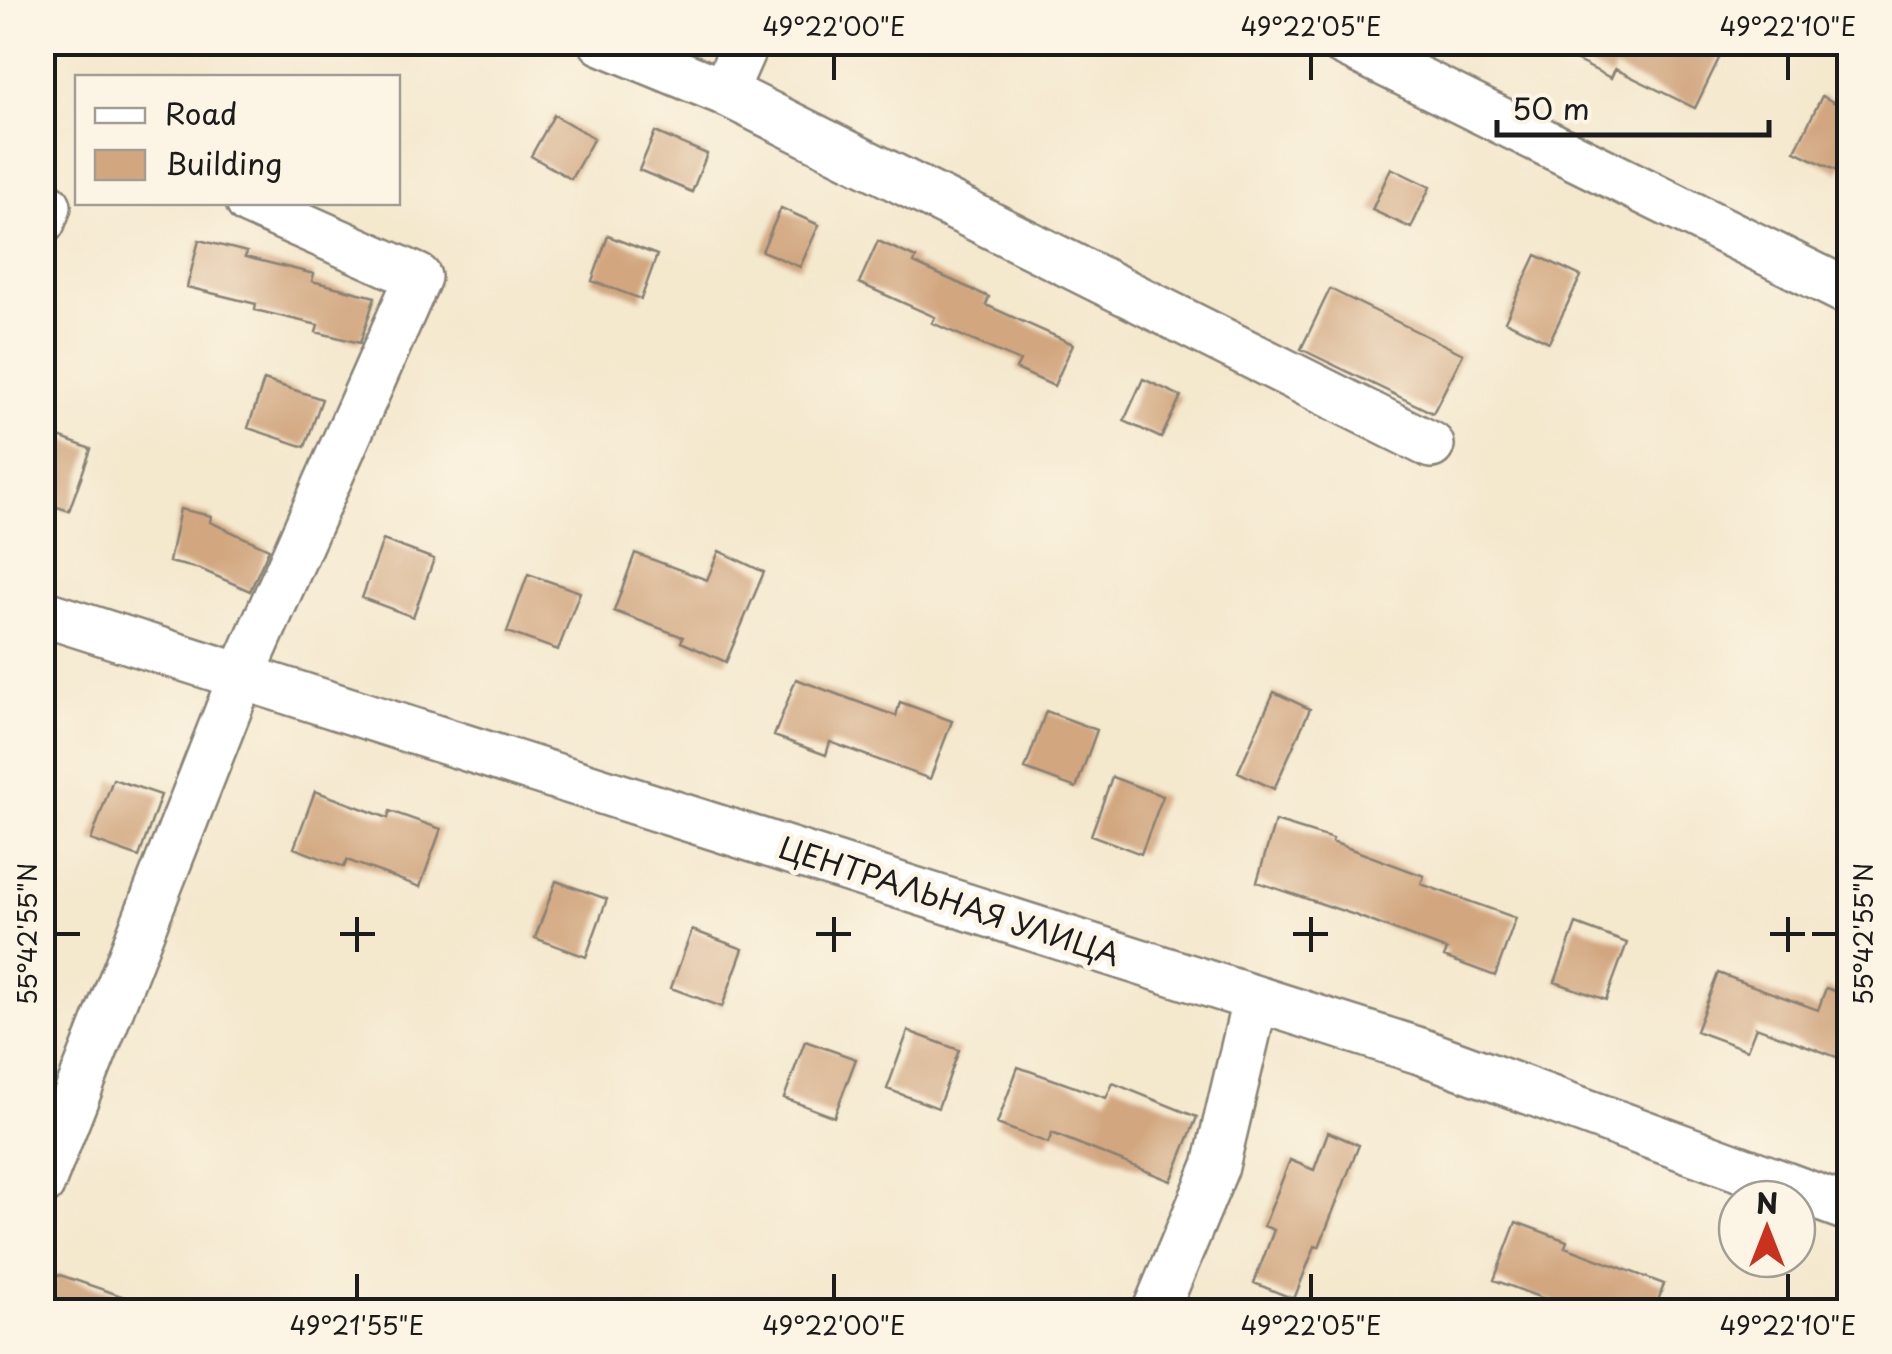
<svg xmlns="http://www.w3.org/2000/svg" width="1892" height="1354" font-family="'Playpen Sans',sans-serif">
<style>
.building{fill:#d2a780}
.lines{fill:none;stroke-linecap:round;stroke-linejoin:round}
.minor-casing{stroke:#888274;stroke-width:50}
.minor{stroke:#fff;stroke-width:45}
.ticks{fill:none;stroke:#1c1c1c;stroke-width:4}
.labels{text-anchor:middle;stroke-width:10;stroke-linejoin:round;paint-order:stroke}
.street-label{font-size:30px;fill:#1c1c1c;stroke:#fcf5e5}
.neatline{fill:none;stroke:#1c1c1c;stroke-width:4}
.ticks-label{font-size:25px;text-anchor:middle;fill:#1c1c1c}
</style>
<rect width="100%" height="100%" fill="#fcf5e5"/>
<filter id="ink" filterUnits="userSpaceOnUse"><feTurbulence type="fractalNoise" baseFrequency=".01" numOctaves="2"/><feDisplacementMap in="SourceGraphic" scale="20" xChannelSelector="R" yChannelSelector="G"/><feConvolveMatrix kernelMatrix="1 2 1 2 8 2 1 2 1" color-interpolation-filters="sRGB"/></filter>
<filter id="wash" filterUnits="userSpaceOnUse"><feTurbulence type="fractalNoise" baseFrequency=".0048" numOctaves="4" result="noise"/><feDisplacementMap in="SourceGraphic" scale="40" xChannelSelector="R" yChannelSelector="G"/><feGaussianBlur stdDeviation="2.25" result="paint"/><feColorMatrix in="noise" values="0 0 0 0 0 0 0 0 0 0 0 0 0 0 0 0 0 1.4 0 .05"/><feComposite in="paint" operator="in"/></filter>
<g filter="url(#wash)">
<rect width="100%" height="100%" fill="#f4e8cd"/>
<g id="blocks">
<path class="building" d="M1540,42h187l-32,66 -80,-39 -4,9z
M1822,96l28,15v40l-11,21 -44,-21z
M554,115l40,23 -23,41 -40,-23z
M655,132l52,22 -15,38 -53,-22z
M1391,168l39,19 -19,41 -39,-18z
M781,208l38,17 -19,42 -38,-16z
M608,236l49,19 -16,44 -49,-18z
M199,240l48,12 -2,5 69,17 -2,7 63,16 -15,46 -44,-11 2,-7 -63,-15 1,-6 -69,-17z
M878,241l38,17 -2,5 75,34 -3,8 87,39 -19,42 -38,-17 4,-8 -88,-38 3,-6 -76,-34z
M1536,255l45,21 -32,66 -44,-21z
M1330,289l133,65 -30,59 -132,-64z
M1143,379l38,17 -20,42 -37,-17z
M264,380l58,19 -17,48 -57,-19z
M48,433l43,16 -22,62 -27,-9v-52z
M180,509l31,7 -1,6 59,27 -19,42 -50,-22 -31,-7z
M383,540l51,19 -21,58 -51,-19z
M719,551l45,21 -38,90 -45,-20 2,-5 -69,-26 21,-58 72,27z
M528,574l52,18 -22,58 -51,-18z
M796,679l100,37 4,-14 52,19 -22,58 -100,-37 -4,13 -52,-19z
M1274,692l36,17 -36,80 -36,-17z
M1046,711l51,19 -21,58 -51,-19z
M1112,777l51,19 -22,58 -50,-19z
M113,779l48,16 -22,62 -48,-17z
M315,791l73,27 2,-7 51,18 -21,58 -73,-27 -3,7 -50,-19z
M1275,821l58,18 -1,3 92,34 -3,8 95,34 -21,58 -51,-19 3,-7 -95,-36 -95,-32z
M556,881l51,18 -21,58 -51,-19z
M1576,924l51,19 -21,57 -51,-18z
M692,930l51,19 -21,58 -51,-19z
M1718,973l100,37 8,-22 24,8v66l-94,-35 -9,23 -51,-19z
M908,1031l51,19 -21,58 -51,-19z
M805,1041l51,18 -22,58 -50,-19z
M1018,1067l88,31 7,-15 84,34 -26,64 -119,-48 -4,10 -51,-19z
M1328,1132l31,13 -40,102 -4,-1 -21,53 -40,-16 20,-53 -10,-4 26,-66 24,10z
M1516,1222l51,19 -2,6 99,37 -10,28h-75l-85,-32z
M57,1274l97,33 -1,5h-109z"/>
</g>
</g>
<g filter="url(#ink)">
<use href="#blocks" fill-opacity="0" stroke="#888274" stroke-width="2.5"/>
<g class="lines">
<defs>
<path id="minor" d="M602,42l122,50
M746,42l-22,50 707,353
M1342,42l508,251
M42,222l6,-16
M42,613l1378,438 430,158
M42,1183l200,-508 176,-398 -169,-75
M1155,1312l61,-146 39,-165"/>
</defs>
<use href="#minor" class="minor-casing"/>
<use href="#minor" class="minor"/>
</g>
</g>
<path class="ticks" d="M834,55v25M1311,55v25M1788,55v25M357,917v35M834,917v35M1311,917v35M1788,917v35M55,934h25M340,934h35M816,934h35M1293,934h35M1770,934h35M1812,934h25M357,1274v25M834,1274v25M1311,1274v25M1788,1274v25"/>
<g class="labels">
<g class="street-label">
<text transform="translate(949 902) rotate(18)" y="10">ЦЕНТРАЛЬНАЯ УЛИЦА</text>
</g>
</g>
<rect width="1892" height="1354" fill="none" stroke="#fcf5e5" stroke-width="110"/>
<rect x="75" y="75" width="325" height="130" fill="#fcf5e5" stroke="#a29e95" stroke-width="2.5"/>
<rect x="95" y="108" width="50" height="15" fill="#ffffff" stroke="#a29e95" stroke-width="2.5"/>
<text x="165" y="125" font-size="30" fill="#1c1c1c">Road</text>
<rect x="95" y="150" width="50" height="30" fill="#d2a780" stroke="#a29e95" stroke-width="2.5"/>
<text x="165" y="175" font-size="30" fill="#1c1c1c">Building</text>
<g transform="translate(1767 1229)"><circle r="48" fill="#fcf5e5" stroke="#a29e95" stroke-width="2.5"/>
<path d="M0-8L18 38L0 25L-18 38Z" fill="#c8321e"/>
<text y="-15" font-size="28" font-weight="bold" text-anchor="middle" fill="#1c1c1c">N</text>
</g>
<path d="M1497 120v15h272v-15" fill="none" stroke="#1c1c1c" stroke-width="5"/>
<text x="1512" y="120" font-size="30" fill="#1c1c1c" stroke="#fcf5e5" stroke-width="8" paint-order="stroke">50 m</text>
<rect x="55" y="55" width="1782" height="1244" class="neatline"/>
<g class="ticks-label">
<text x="834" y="36">49°22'00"E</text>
<text x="1311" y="36">49°22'05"E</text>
<text x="1788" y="36">49°22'10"E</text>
<text transform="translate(28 934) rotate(-90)" y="9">55°42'55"N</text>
<text transform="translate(1864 934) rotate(-90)" y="9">55°42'55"N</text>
<text x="357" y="1335">49°21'55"E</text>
<text x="834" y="1335">49°22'00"E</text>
<text x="1311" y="1335">49°22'05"E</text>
<text x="1788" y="1335">49°22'10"E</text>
</g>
</svg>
